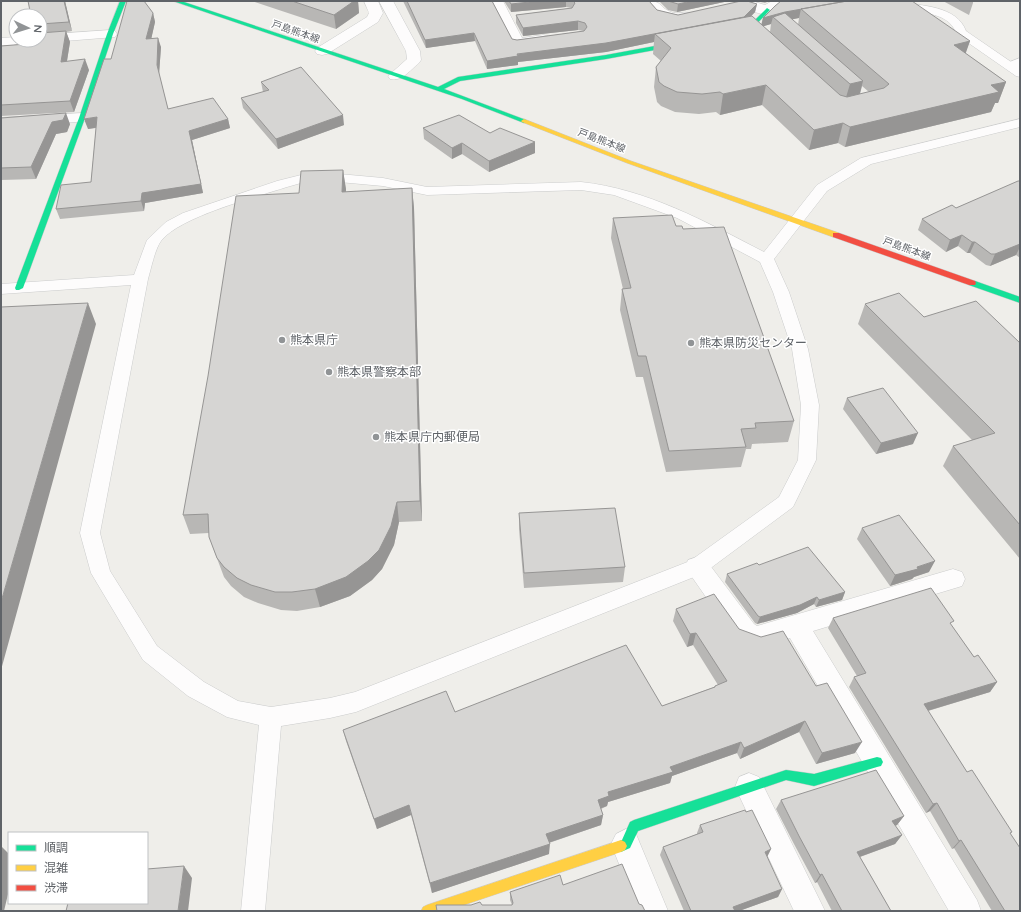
<svg xmlns="http://www.w3.org/2000/svg" width="1021" height="912" font-family="Quicksand,'Noto Sans JP',sans-serif">
<style>
.lines{fill:none;stroke-linecap:round;stroke-linejoin:round}
.lane-casing{stroke:#cbcccc;stroke-width:1}
.street-casing{stroke:#cbcccc;stroke-width:1}
.fast-casing{stroke:#cacacb;stroke-width:1}
.slow-casing{stroke:#cacacb;stroke-width:1}
.jam-casing{stroke:#cacacb;stroke-width:1}
.lane{fill:#fdfcfc;fill-rule:evenodd}
.street{fill:#fdfcfc;fill-rule:evenodd}
.fast{fill:#16e098;fill-rule:evenodd}
.slow{fill:#ffcf43;fill-rule:evenodd}
.jam{fill:#f24e42;fill-rule:evenodd}
.wall{fill:#b8b7b5;fill-rule:evenodd}
.shaded-wall{fill:#969594}
.building{fill:#d6d5d3;stroke:#969594}
.poi-dot{fill:#919496;stroke:#fff;stroke-width:1.5}
.labels{text-anchor:middle;stroke-width:3;stroke-linejoin:round;paint-order:stroke}
.far-street-label{font-size:10px;fill:#5f6368;stroke:#fff}
.poi-label{font-size:12px;fill:#5f6368;stroke:#fff;text-anchor:start}
</style>
<rect width="100%" height="100%" fill="#efeeea"/>
<g class="lines">
<defs>
<path id="lane" d="M899,3c22,2 58,3 67,28l54,37v9l-4,-1 -59,-41c-2,-2 -2,-6 -4,-8 -10,-16 -42,-15 -58,-19l-2,-2z
M1020,119v8l-149,37 -44,27 -53,68 15,33 19,57 11,56 -3,55 -23,47 -89,66 -348,139 -26,6 -49,8 -16,185h-24l18,-186 -32,-8 -39,-21 -45,-36 -52,-87 -11,-40 51,-248 -130,9v-10l133,-9 13,-35 19,-18 17,-9 94,-32 24,-6 27,-2 55,5 44,9 154,-5c66,7 125,40 183,70l53,-67 44,-27zM328,181l55,5 44,9 154,-5 33,5 63,23 83,44 13,30 19,57 9,56 -3,55 -19,37 -89,64 -335,131 -25,6 -59,9 -33,-6 -34,-19 -47,-36 -47,-75 -10,-38 48,-254c3,-10 7,-30 13,-38 18,-24 95,-44 126,-54l14,-4z"/>
<path id="street" d="M364,1h14l5,12 -5,9 -51,32 -5,1 -5,-1 -2,-3 2,-3 50,-31 2,-4z
M379,1h14l27,50 1,9 -2,3c-9,7 -17,19 -29,16l-2,-3 19,-17 -1,-8z
M489,1h14l19,37 21,-3 5,1 2,3 -2,3c-11,3 -25,7 -36,4z
M646,1c18,0 12,6 25,11 7,3 13,-1 20,1l2,3 -2,3c-19,4 -36,0 -47,-16z
M736,1h16l13,4 7,-4h16c-4,5 -13,12 -19,13 -10,1 -27,-5 -33,-13z
M110,30l5,1 2,3 -2,3 -75,6c-6,-1 -30,3 -39,3v-8l15,-1v3h24v-5z
M1020,58v10l-8,2 -5,-1 -2,-3 2,-3z
M82,113l6,2 2,3 -2,3 -87,7v-10z
M697,557l9,3 48,64 3,2 196,-57 9,3 3,7 -3,7 -149,45 164,269 4,11h-32l-159,-273 -34,10 -20,-8 -51,-73 3,-7z
M749,773l10,4 66,134h-31l-59,-124 4,-10z
M626,829l10,5 32,77h-30l-27,-67 5,-10z"/>
<path id="fast" d="M120,1h6l-13,33 -28,84 -62,170 -4,2h-3l-1,-2 64,-170 28,-84z
M173,1h8l257,86 20,-10 148,-22 76,-14 3,2 -3,2 -76,14 -146,22 -16,8 82,31 1,1 -3,2 -62,-24z
M767,8l3,2 -1,1 -19,20 -19,4 -3,-2 18,-4z
M969,281h6l45,16v6l-51,-18z
M877,757l4,1 2,4 -2,4 -4,1 -63,19 -28,-6 -148,51 -8,17 -9,4 -4,-2 -2,-4 2,-4 5,-2 8,-18 4,-2 152,-50 28,4z"/>
<path id="slow" d="M524,119l107,42 208,72 1,2 -1,2h-6l-206,-74 -105,-41 -1,-1z
M621,840l4,2 2,4 -2,4 -4,2 -175,59h-25l2,-4 4,-2z"/>
<path id="jam" d="M833,233h6l136,48 1,2 -1,2h-6l-136,-48z"/>
</defs>
<use href="#lane" class="lane-casing"/>
<use href="#street" class="street-casing"/>
<use href="#fast" class="fast-casing"/>
<use href="#slow" class="slow-casing"/>
<use href="#jam" class="jam-casing"/>
<use href="#lane" class="lane"/>
<use href="#street" class="street"/>
<use href="#fast" class="fast"/>
<use href="#slow" class="slow"/>
<use href="#jam" class="jam"/>
</g>
<path class="wall" d="M28,1h37l7,30 -6,1 4,10 -3,19 22,9 -15,42 -73,4v-70l25,-2 14,-4v-24z
M252,1h106l1,12 -23,16z
M403,1h89l20,38 5,1 67,-9 -6,-1 -55,6 -7,-13v-8l56,-7 -6,-1 -55,5 -7,-11h145l8,9 21,5 79,-11 -2,8 -4,4 10,9 2,-7 18,-17 189,40 -5,12 41,29 -8,21h-3l-4,9 -146,35 -7,-4 -29,7 -47,-45 -42,10 -4,-3 -17,2 -24,-2 -14,-6 -4,-4 -3,-15 2,-20 5,-6 -8,-7 1,-12 -48,10 -88,10v3l-31,4 -12,-28 -49,7zM799,18l-1,7 -7,-6zM771,24l-1,8 -7,-6zM862,86l7,6 -9,2z
M659,1h70l-52,11 -9,-2z
M757,1h12l-4,2z
M943,1h30v2l-4,12z
M153,13l2,9 -4,17 10,8 -2,27 9,35 60,10 2,9 -38,12 11,53 -58,10 -1,8 -84,8 -4,-10 35,-27 5,-54 -8,1 23,-70z
M261,82l83,43 -66,24 -35,-41 -2,-10 22,-6z
M1,118l69,6 -3,8 -11,2 -20,45 -35,1z
M423,128l67,5 45,9v11l-46,19 -27,-18 -10,5 -28,-20z
M343,170l3,22 66,-4 2,20 8,313 -23,1 -5,23 -12,24 -10,11 -22,16 -30,11 -23,4 -16,-1 -23,-7 -14,-6 -13,-11 -7,-9 -15,-40v-4l-19,1 -7,-19 116,-322z
M1020,181v77l-4,-3 -26,11 -4,-1 -16,-12h-3l-9,-7 -12,6 -28,-22 4,-11 34,-11z
M613,218l63,8 7,3 111,192 -6,21 -36,2 -1,5h-5l-5,18 -75,5 -23,-95h-7l-16,-67 2,-21h1l-12,-51z
M865,304l59,13 96,26v216l-77,-93 10,-20 19,-6 -114,-116z
M847,398l66,46 -37,10 -33,-45z
M519,513l106,54 -2,15 -99,6 -5,-59z
M862,528l67,44 -15,5 -2,2 -22,7 -33,-47z
M759,565l86,27 -3,8 -26,7 -2,-3 -17,9 -40,11 -2,-1 -30,-41 2,-8z
M676,609l63,20 116,124 -39,11 -17,-32 -59,27 -3,-6 -65,23 -2,7 -62,19 -1,4 -6,3 2,6 -2,10 -52,18v11l-117,39 -21,-78 -34,14 -31,-88 -3,-11 112,-18 207,-6 52,-19 1,-1 3,-1 -25,-40 -6,2 -14,-26z
M833,618l118,7 23,32 23,25 -7,10 -62,19 39,61 43,62 10,77h-28l-38,-63 -2,1 -22,-38 -4,2 -77,-126 5,-10 3,-1 -29,-48z
M781,800l123,16 -7,9 -2,1 7,9 -7,9 -35,13 31,54h-59l-15,-29 -2,1 -21,-39 -18,-35z
M700,825l71,24 -4,8 15,32 -4,8 -39,14h-55l-24,-56 3,-8 34,-13v-1z
M563,885l76,19 6,7h-208l-1,-6h76l-2,-5v-8z"/>
<path class="shaded-wall" d="M64,1h1l7,30 -3,-9z
M354,1h4l1,12 -23,16 -2,-14z
M539,1h27v6l-55,5v-8z
M692,1h37l-52,11 1,-8z
M757,4l-2,8 -13,14 -87,8 -1,8 -48,10 -88,10v3l-31,4v-8z
M801,9l-2,9 -15,3 -11,-4 -2,7 -10,3 2,-9 22,-6z
M153,13l2,9 -6,27 -3,-10z
M578,21v9l-55,6v-8z
M66,31l4,11 -5,31 -4,-11z
M474,33l1,8 -49,7 -1,-8z
M158,38l3,9 -2,27 11,45 -13,-54z
M970,41l-7,20 -9,-16z
M85,59l4,11 -15,42 -4,-11z
M863,81l-5,20 -14,3 6,-20z
M1006,82l-8,21h-3l-4,9 -146,35 5,-20 141,-42z
M766,85l-4,20 -42,10 3,-21z
M66,113l4,11 -3,8 -11,2 -20,45 -5,-12 21,-45z
M343,115l1,10 -66,24 -2,-10z
M97,117l3,10 -12,2 -4,-10z
M228,119l2,9 -38,12 11,53 -58,10 -1,8 -3,-10 1,-8 47,-62z
M843,123l-5,20 -29,7 5,-20z
M535,142v11l-46,19v-11z
M462,143v11l-10,5v-11z
M343,170l3,19 -1,23 -3,-20z
M412,188l2,20 8,313 -2,-20z
M962,235l-4,11 -12,6 4,-12z
M972,242h3l-5,11h-3z
M1020,244v3l-4,8 -26,11 5,-12z
M88,303l8,21 -95,346v-68z
M918,433l-5,11 -37,10 5,-11z
M397,502l2,20 -5,23 -12,24 -10,11 -22,16 -30,11 -5,-18z
M935,561l-6,11 -15,5 -2,2 -22,7 5,-11 22,-8z
M845,592l-3,8 -26,7 3,-7z
M817,597l-3,7 -17,9 -40,11 3,-7z
M696,633l-3,12 -6,2 3,-13z
M997,682l-7,10 -73,22 7,-10z
M805,721l-6,11 -59,27 4,-11z
M741,742l-4,11 -65,23 -2,7 -62,19 -1,4 -11,4 2,-10 10,-8 62,-25z
M862,742l-7,11 -39,11 6,-11z
M937,803l-7,8 -4,2 7,-9z
M409,805l2,10 -34,14 -3,-10z
M603,815l-2,10 -56,19 1,-10z
M904,816l-7,9 -11,5 6,-9z
M902,835l-7,9 -44,16 6,-8z
M961,840l-7,8 -2,1 7,-8z
M550,844l-1,10 -117,39 -2,-10z
M1,846l8,8v36l-5,21h-3z
M771,849l-4,8 -2,-5z
M184,866l8,12 -4,33h-10z
M822,874l-5,8 -2,1 5,-8z
M782,889l-4,8 -39,14h-8l2,-4z"/>
<path class="building" d="M28,1h36l5,21 -29,2v-8h-9z
M127,1h17l9,12 -7,26 12,-1 -1,27 11,44 45,-11 15,21 -39,12 12,53 -59,9 -1,8 -85,8 5,-24 30,-3 6,-65 -13,2 20,-60h7z
M292,1h62l-20,14z
M407,1h85l20,38 5,1 67,-9 3,-4 -2,-4 -7,-2 -55,7 -7,-13 56,-7 3,-5 -2,-2h76l8,9 21,5 63,-14h6l10,3 -13,13 -138,26 -89,11 1,2 -31,5 -13,-28 -49,7z
M509,1h30l-28,3z
M668,1h24l-14,3z
M781,1h66l-46,8h1l-17,3 -22,6 12,-12z
M847,1h65l58,40 -16,4 52,37 -15,3 8,7 -149,35 -7,-4 -29,7 -48,-45 -43,9 -3,-2 -18,2 -25,-2 -13,-6 -5,-4 -3,-15 15,-19 -16,-14 97,-18 88,79 7,2 37,-9 5,-4 -88,-75z
M785,13l78,68 -13,3 -77,-67z
M66,31l-5,31 24,-3 -15,42 -69,4v-59l25,-2 1,-4h13v-7z
M301,67l42,48 -67,24 -35,-41 28,-8 -8,-8z
M66,113l-3,7 -11,2 -21,45 -30,1v-50z
M459,115l31,18 10,-5 35,14 -46,19 -27,-18 -10,5 -29,-20z
M343,170l-1,22 70,-4 8,313 -23,1 -6,24 -12,24 -11,11 -22,16 -31,12 -23,3h-17l-24,-7 -14,-7 -13,-11 -7,-9 -8,-21 -1,-23 -25,1 25,-139 28,-180 63,-3 2,-22z
M1018,181h2v63l-25,10h-4l-16,-12h-3l-10,-7 -12,5 -28,-21 30,-14 4,3z
M672,215l4,11h6l1,3 41,-2 70,194 -39,2 1,5 -15,1 5,18 -77,4 -23,-95h-8l-16,-67 9,-1 -18,-70z
M899,293l25,24 52,-16 44,42v182l-67,-79 42,-13 -130,-129z
M88,303l-87,299v-295z
M883,388l35,45 -37,10 -34,-45z
M615,508l10,59 -101,6 -5,-60z
M899,515l36,46 -18,6 1,2 -23,6 -33,-47z
M808,547l37,45 -26,8 -2,-3 -17,8 -40,12 -2,-1 -31,-42 30,-11 2,2z
M931,588l23,33 -4,2 24,34 4,-2 19,27 -73,22 43,68 5,-2 40,62 -2,1 10,15v63h-15l-44,-71 -2,1 -22,-38 -4,1 -79,-127 12,-4 -33,-55z
M714,594l25,35 22,8 22,-6 33,55 11,-3 35,59 -40,11 -17,-32 -61,27 -3,-6 -71,25 3,5 -65,20 1,4 -11,4 5,15 -57,19 4,10 -120,39 -21,-78 -35,14 -31,-89 103,-39 9,21 171,-67 36,61 53,-19v-1l12,-5 -31,-48 -6,1 -14,-25z
M876,770l28,46 -12,5 10,14 -45,17 34,59h-49l-20,-37 -2,1 -21,-39 -18,-36z
M745,810l1,2 6,-2 19,39 -6,3 17,37 -49,18 2,4h-44l-28,-64 40,-15 -3,-7z
M622,864l17,40 3,1 3,6h-208l-1,-6h35l9,-3 2,3h30l1,-2 -3,-11 50,-17 3,10z
M184,866l-6,45h-112l2,-8h79v-34z"/>
<g class="poi-dot">
<circle cx="282" cy="340" r="4"/>
<circle cx="691" cy="343" r="4"/>
<circle cx="329" cy="372" r="4"/>
<circle cx="376" cy="437" r="4"/>
</g>
<g class="labels">
<g class="far-street-label">
<text transform="translate(296 31) rotate(19)" y="4">戸島熊本線</text>
<text transform="translate(602 140) rotate(21)" y="4">戸島熊本線</text>
<text transform="translate(907 248) rotate(20)" y="4">戸島熊本線</text>
</g>
<g class="poi-label">
<text x="290" y="344">熊本県庁</text>
<text x="699" y="347">熊本県防災センター</text>
<text x="337" y="376">熊本県警察本部</text>
<text x="384" y="441">熊本県庁内郵便局</text>
</g>
</g>
<rect width="1021" height="912" fill="none" stroke="#5f6368" stroke-width="4"/>
<rect x="8" y="832" width="140" height="72" fill="#ffffff" stroke="#bfc1c3"/>
<rect x="16" y="845" width="20" height="6" fill="#16e098" stroke="#bfc1c3"/>
<text x="44" y="852" font-size="12" fill="#5f6368">順調</text>
<rect x="16" y="865" width="20" height="6" fill="#ffcf43" stroke="#bfc1c3"/>
<text x="44" y="872" font-size="12" fill="#5f6368">混雑</text>
<rect x="16" y="885" width="20" height="6" fill="#f24e42" stroke="#bfc1c3"/>
<text x="44" y="892" font-size="12" fill="#5f6368">渋滞</text>
<g transform="translate(28 28) rotate(94)"><circle r="19" fill="#ffffff" stroke="#bfc1c3"/>
<path d="M0-3L7 15L0 10L-7 15Z" fill="#919496"/>
<text y="-6" font-size="11" font-weight="bold" text-anchor="middle" fill="#5f6368">N</text>
</g>
</svg>
